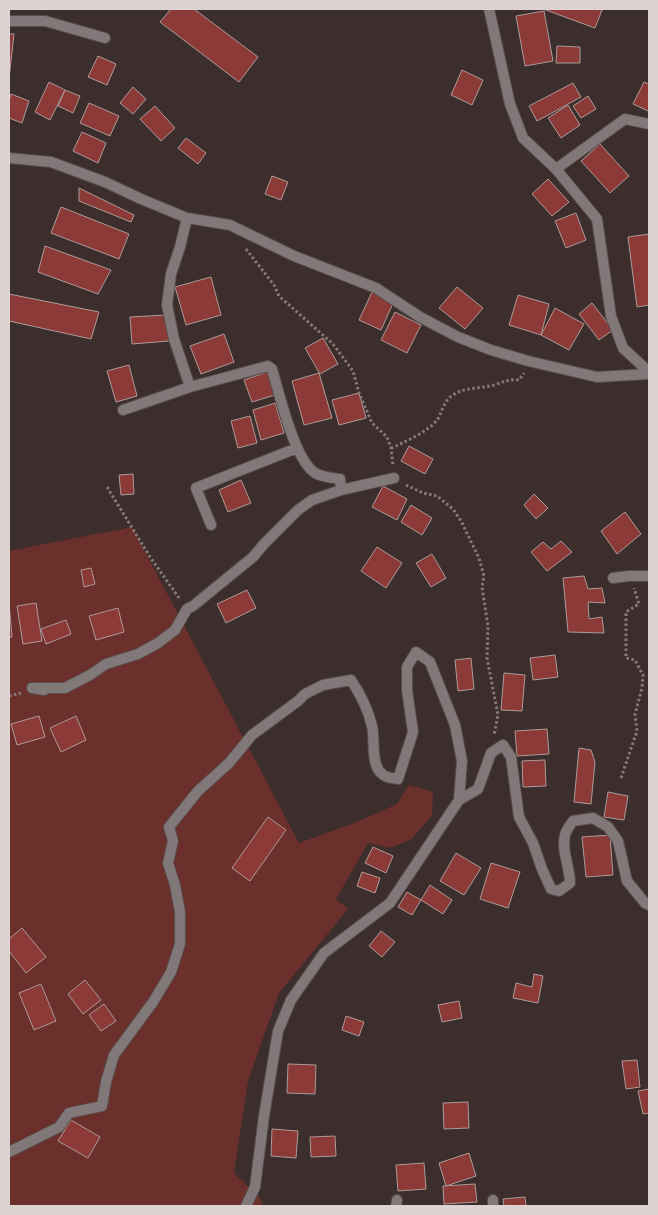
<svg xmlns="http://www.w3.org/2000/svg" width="658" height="1215" font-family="'IBM Plex Sans',sans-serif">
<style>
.green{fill:#6b2f2c}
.building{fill:#8b3a37;stroke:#ac9b99}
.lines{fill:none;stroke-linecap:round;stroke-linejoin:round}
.minor-casing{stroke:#594c4a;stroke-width:12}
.tertiary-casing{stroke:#594c4a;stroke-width:12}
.path{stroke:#867a78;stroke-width:3;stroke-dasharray:2.5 2.5;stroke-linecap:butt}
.minor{stroke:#817979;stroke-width:10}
.tertiary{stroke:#817979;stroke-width:10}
</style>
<rect width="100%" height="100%" fill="#3c2e2c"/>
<path class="green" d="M132,527l167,316 58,-21 40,-18 12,-19 24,7 -1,23 -20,24 -22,9 -22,-5 -32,56 12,10 -69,84 -31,88 -14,92 26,25 3,8h-254v-655z"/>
<path class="building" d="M171,9h23l64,48 -19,25 -79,-60z
M543,9h54l5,1 -7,18z
M544,11l9,50 -28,5 -9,-50z
M9,34h5l-5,45z
M557,46l23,1v16h-24z
M98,56l18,8 -9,21 -19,-8z
M462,70l21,10 -11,25 -21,-10z
M49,82l16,8 -15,30 -15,-8z
M644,82l5,2v24l-1,3 -15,-7z
M573,83l8,14 -44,24 -8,-15z
M133,87l13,12 -13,15 -13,-11z
M65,90l15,6 -7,17 -15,-7z
M11,94l18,7 -7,22 -13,-5v-17z
M588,96l8,13 -15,9 -8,-12z
M89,103l30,13 -9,20 -30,-13z
M568,105l12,20 -19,13 -13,-20z
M155,106l20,22 -14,13 -21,-22z
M82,132l24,11 -8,20 -25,-12z
M186,138l20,15 -8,11 -20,-16z
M600,144l29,32 -19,17 -29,-32z
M272,176l16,6 -7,18 -16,-6z
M548,179l21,23 -17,14 -20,-22z
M79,188l55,27 -3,7 -52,-21z
M61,207l68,27 -10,25 -68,-26z
M576,213l10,27 -20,8 -11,-27z
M649,234v71l-12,2 -9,-70z
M45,246l66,24 -13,24 -60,-22z
M211,277l10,38 -35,10 -11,-38z
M457,287l26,21 -18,21 -26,-21z
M373,290l21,11 -13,29 -22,-10z
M9,294l90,18 -8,27 -82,-18z
M518,295l31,9 -8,31 -32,-10z
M592,303l21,27 -14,10 -20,-26z
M555,308l29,16 -15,26 -28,-15z
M395,312l26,13 -14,28 -26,-13z
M167,315l2,26 -37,3 -2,-27z
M224,334l10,28 -33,12 -11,-28z
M323,338l15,26 -18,10 -15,-26z
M129,365l8,31 -21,6 -9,-31z
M267,372l8,23 -23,7 -8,-22z
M319,373l13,45 -28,7 -12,-44z
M359,393l7,25 -27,7 -7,-25z
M275,403l9,30 -23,7 -8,-30z
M250,416l7,27 -19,5 -7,-27z
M409,446l24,13 -8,15 -24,-13z
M133,474l1,20 -13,1 -2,-20z
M241,480l10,23 -23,9 -9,-22z
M383,486l24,13 -10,21 -25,-13z
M534,494l14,14 -12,11 -12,-14z
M411,505l21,13 -10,17 -21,-13z
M625,512l16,22 -24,20 -16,-23z
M561,541l11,11 -25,19 -16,-19 12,-10 8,7z
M377,547l25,16 -16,25 -25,-17z
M432,554l14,24 -15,9 -15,-24z
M91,568l4,16 -11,3 -3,-17z
M584,576l4,13 14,-1 3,15 -17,-1 1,17 13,-2 2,16 -36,-1 -5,-54z
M247,590l9,18 -30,15 -9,-19z
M9,603l3,34h-3z
M36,603l6,38 -19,3 -6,-38z
M118,608l6,24 -28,8 -7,-24z
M66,620l5,14 -25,10 -5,-15z
M555,655l3,22 -25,3 -3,-22z
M471,658l3,31 -16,2 -3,-31z
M504,673l21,2 -3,36 -21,-1z
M39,716l6,21 -28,8 -6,-21z
M76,716l10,24 -25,12 -11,-24z
M547,729l2,25 -32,2 -2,-25z
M579,748l12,2 4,12 -4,42 -17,-2z
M545,760l1,26 -23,1 -1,-26z
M608,792l20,4 -4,24 -20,-3z
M268,817l18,13 -36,51 -18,-13z
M610,835l3,40 -27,2 -4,-40z
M373,847l20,9 -7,17 -21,-10z
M456,853l25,15 -17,27 -24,-14z
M491,863l29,9 -12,36 -28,-9z
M362,872l18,6 -5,15 -18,-7z
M430,885l22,15 -9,14 -22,-14z
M407,892l14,8 -9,15 -14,-8z
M22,928l24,29 -20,16 -17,-22v-12z
M381,931l14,11 -13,15 -13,-11z
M534,974l9,2 -5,27 -25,-5 3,-15 16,4z
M85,980l16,20 -18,14 -15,-20z
M41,984l15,37 -22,9 -15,-37z
M459,1001l3,17 -20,4 -4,-17z
M104,1004l12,17 -15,10 -12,-16z
M346,1016l18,6 -5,14 -17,-6z
M637,1060l3,27 -14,2 -4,-28z
M288,1064l28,1 -1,29 -28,-1z
M649,1089v24l-6,1 -5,-23z
M468,1102l1,26 -25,1 -1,-26z
M71,1120l29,17 -12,21 -30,-17z
M272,1129l26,2 -2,27 -25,-2z
M335,1136l1,20 -25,1 -1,-20z
M469,1153l7,23 -30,10 -7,-23z
M424,1163l2,26 -28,2 -2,-26z
M475,1184l2,18 -33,2 -1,-18z
M525,1197l1,9h-22l-1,-7z"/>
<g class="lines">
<defs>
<path id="minor" d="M9,21h36l60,17
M9,158l42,4 54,20 36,17 46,19 43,7 64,31 82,32 44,29 38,20 33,13 37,11 69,16 52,-3
M556,169l69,-50 24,5
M187,218l-7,29 -9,27 -4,31 7,34 16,48
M123,410l67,-23 78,-21 4,3c7,23 23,95 45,105 6,3 16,4 23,5l1,11
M211,525l-15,-37 101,-40
M613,578l16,-2h20
M44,690l-12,-2h33l25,-13 16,-11 32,-10 20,-11 17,-13 12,-21 6,-3 60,-49 11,-13 34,-34 14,-10 29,-10 53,-12
M9,1152l50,-25 10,-14 33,-7 4,-24 8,-27 39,-53 18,-30 9,-28v-32l-5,-27 -7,-22 5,-22 -4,-14 29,-36 31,-28 23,-28 46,-34 7,-7 18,-9 28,-5c10,15 17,29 21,46 3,13 -1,36 8,46 5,6 11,6 18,7l15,-47 -6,-42v-23l9,-15 14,10 25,63 7,36 -3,39
M246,1206l9,-19 9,-71 14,-85 13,-31 33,-47 66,-50 69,-103 19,-11 13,-36 12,-8 8,12 8,60 14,26 9,26 9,20 8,2 11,-8c0,-16 -9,-32 -5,-48 1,-4 5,-10 8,-14l20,-3 15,9 10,14 9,40 18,22 4,2
M396,1206l1,-6
M493,1206v-6"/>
<path id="tertiary" d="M489,9l21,95 13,34 33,31 41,50 14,97 12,32 26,24"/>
</defs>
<use href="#minor" class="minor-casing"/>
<use href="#tertiary" class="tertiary-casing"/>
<path class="path" d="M246,249l28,36 5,11 54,48 20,27 6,22 13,30 15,14 4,11 2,18
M391,448c12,-5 38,-17 46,-28 6,-9 6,-19 16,-25 11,-8 27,-6 41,-10 9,-3 15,-6 25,-5l5,-7
M406,485l17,8 14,3 16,13 8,12 18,37 5,18 -2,11 6,39 -1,32 11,57 -4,20
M107,487l43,70 29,41
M9,696l12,-3
M621,778l16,-47 -2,-17 7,-26 1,-13 -8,-15 -9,-2v-46l13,-8 -5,-16"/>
<use href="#minor" class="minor"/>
<use href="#tertiary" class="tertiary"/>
</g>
<rect width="658" height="1215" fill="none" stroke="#dcd3d2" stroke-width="20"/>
</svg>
